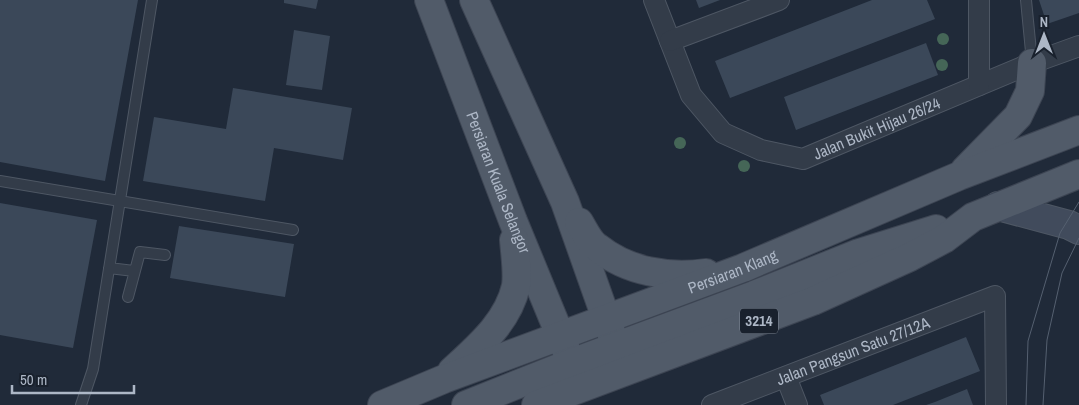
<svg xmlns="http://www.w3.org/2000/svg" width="1079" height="405" font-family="'Archivo Narrow',sans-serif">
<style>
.building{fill:#3b4859}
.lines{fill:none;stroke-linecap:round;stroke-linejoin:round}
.lane-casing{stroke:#4e5764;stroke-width:12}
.street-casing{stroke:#4e5764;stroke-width:22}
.secondary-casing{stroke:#4e5764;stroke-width:30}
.primary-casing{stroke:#3d4553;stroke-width:30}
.lane{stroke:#333c49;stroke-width:10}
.street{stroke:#333c49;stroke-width:20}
.secondary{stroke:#414b5c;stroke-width:28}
.primary{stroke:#515b69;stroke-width:28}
.tram{stroke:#556070;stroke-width:1}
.tree{fill:#456657}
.labels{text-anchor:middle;stroke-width:5;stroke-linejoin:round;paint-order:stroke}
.shield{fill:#19212d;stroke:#818a98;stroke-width:1}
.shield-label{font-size:15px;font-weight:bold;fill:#adb7c6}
.street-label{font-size:16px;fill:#adb7c6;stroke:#19212d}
</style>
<rect width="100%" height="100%" fill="#202a39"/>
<path class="building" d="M0,0h138l-33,181 -105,-19z
M284,0h34l-2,9 -32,-6z
M696,0h24l-21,8z
M872,0h55l8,19 -205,79 -15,-37z
M1039,0h40v13l-32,11z
M294,30l36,6 -8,54 -36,-5z
M926,43l12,32 -142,55 -12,-33z
M233,88l119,20 -9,52 -69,-12 -9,53 -122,-20 11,-64 72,12z
M0,203l97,17 -24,128 -73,-13z
M179,226l115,18 -9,53 -115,-19z
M966,337l14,34 -87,34h-69l-4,-10z
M967,389l6,16h-47l9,-3z"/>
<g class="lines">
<defs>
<path id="lane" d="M1026,0l6,62
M0,181l293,49
M109,268l25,3
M128,297l12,-45 25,3
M81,405l12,-36 59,-369"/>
<g id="street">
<path id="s1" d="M654,0l37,95 32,38 38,17 42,9 229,-96 47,-17"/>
<path d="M979,0v85"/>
<path d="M670,41l109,-41"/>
<path d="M786,377l11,28"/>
<path id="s2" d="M712,405l283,-109 1,109"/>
</g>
<path id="secondary" d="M998,206l71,19 10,5"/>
<g id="primary">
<path id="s3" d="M429,0l84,221 54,131"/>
<path d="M474,0l91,202 47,133"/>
<path d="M965,170l53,-54 12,-25 2,-28"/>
<path d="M579,222c5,8 10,20 18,25 31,25 71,31 109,26"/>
<path d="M452,371c26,-24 56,-49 64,-85 2,-13 -1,-33 -2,-46"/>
<path id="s4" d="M382,405l62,-26 299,-111 216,-92 120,-46"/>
<path d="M466,405l105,-42 183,-68 105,-42 77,-24"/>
<path d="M536,405l277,-104 97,-44 34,-18 29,-22 106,-43"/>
</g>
</defs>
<use href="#lane" class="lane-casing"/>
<use href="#street" class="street-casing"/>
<use href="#secondary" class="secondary-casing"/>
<use href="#primary" class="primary-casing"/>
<use href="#lane" class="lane"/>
<use href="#street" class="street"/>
<use href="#secondary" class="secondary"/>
<use href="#primary" class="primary"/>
<path class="tram" d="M1026,405l2,-64 32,-108 19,-31
M1043,405l4,-65 15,-67 17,-35"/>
</g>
<g class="tree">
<circle cx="943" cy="39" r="6"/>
<circle cx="942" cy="65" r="6"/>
<circle cx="680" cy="143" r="6"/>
<circle cx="744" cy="166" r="6"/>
</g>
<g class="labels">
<rect class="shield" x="740" y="308.5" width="38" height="25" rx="4"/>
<g class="shield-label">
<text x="759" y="326">3214</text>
</g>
<g class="street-label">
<text dy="6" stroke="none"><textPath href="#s1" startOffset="316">Jalan Bukit Hijau 26/24</textPath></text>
<text dy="6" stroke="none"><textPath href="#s3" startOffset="195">Persiaran Kuala Selangor</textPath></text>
<text dy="6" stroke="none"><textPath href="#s4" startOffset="375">Persiaran Klang</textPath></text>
<text dy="6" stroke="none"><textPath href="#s2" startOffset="151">Jalan Pangsun Satu 27/12A</textPath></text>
</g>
</g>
<g transform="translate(1044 35)" stroke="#19212d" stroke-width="4" paint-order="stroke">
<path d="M0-4L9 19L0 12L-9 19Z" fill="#adb7c6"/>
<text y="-8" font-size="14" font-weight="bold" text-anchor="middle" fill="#adb7c6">N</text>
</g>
<path d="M12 385v8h122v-8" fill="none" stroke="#adb7c6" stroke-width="2.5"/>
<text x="20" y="385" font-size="15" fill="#adb7c6" stroke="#19212d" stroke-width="4" paint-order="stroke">50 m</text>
</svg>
